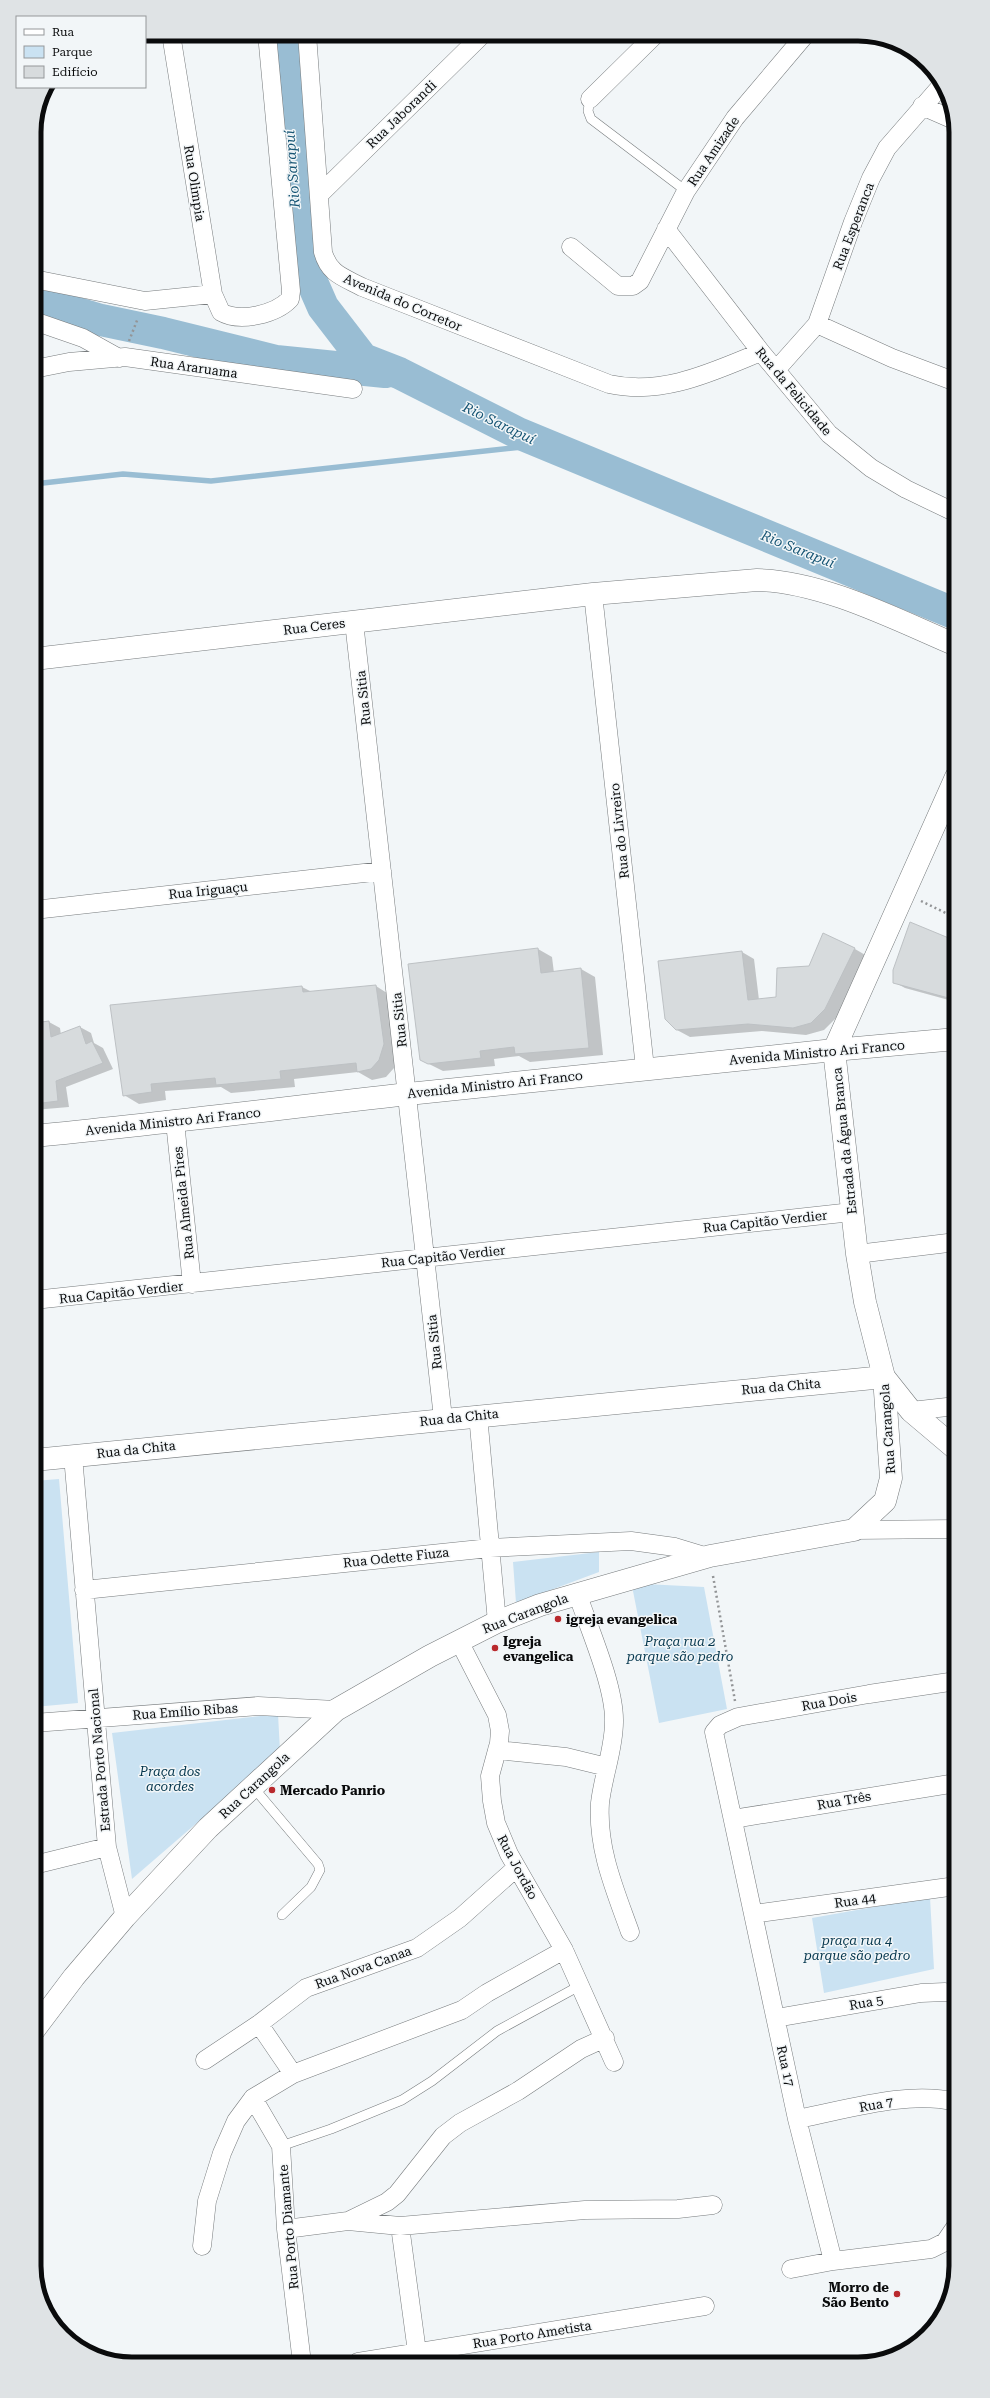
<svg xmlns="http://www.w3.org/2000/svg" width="990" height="2398" font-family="'Roboto Serif',serif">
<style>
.green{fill:#cae2f2}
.shadow{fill:#0003}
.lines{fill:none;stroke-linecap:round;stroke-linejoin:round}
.stream{stroke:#99bdd3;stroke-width:5.5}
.river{stroke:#99bdd3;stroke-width:32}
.building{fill:#d7dbdd;stroke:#bdc1c4}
.service-casing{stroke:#777b7d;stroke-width:10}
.minor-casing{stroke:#777b7d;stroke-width:19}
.tertiary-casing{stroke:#777b7d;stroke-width:23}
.secondary-casing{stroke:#777b7d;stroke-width:23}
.path{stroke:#939597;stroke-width:2.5;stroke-dasharray:2 3;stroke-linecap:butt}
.service{stroke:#fff;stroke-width:9}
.minor{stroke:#fff;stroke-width:18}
.tertiary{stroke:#fff;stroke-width:22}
.secondary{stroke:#fff;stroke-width:22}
.poi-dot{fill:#b9292d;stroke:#f2f6f8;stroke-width:1.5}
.labels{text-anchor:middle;stroke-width:3;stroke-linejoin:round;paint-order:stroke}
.street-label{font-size:13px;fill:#0a0b0c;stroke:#f2f6f8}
.poi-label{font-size:13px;font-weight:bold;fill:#0a0b0c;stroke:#f2f6f8;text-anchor:start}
.park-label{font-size:13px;font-style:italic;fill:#05374e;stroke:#f2f6f8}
.water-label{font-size:14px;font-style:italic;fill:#185675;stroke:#f2f6f8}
.rim{fill:none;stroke:#0a0b0c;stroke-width:5}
</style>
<rect width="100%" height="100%" fill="#f2f6f8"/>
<path class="green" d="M59,1479l19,224 -44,4v-226z
M599,1552v20l-83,31 -3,-41z
M645,1584l59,3 23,122 -68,14 -27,-137z
M278,1714l2,37 -148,128 -20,-146z
M930,1897l4,72 -110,24 -12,-75z"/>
<path class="shadow" d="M956,942v60l-51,-14 -11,-6z
M538,949l14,8 2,16 27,-4 14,8 8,78 -73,7 -11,-6 -25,3 1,7 -52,5 -22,-11 -12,-95z
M855,949l12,7 -29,60 -14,14 -18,5 -44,-4 -72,6 -13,-7 65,-78 12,7 5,41 18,-2 33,-31z
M376,986l14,9 8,58 -4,15 -8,9 -14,3 -14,-8 -64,7 1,8 -64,6 -10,-6 -56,4 1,9 -27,4 -15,-9 -12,-89 190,-19 10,5z
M49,1022l11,6 1,7 19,-8 11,6 3,10 9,5 10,21 -47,18 3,20 -35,3v-86z"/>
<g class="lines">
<path class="stream" d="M34,484l89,-10 88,7 311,-34 50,8"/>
<path class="river" d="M283,34l15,216 25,57 40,52 36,14 119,60 438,181
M34,300l67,20 62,13 113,28 109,11"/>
</g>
<path class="building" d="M910,922l46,19v59l-63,-17v-13z
M823,933l32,15 -30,61 -14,14 -18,5 -45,-4 -72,6 -11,-11 -7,-58 84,-10 6,49 28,-3 1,-29 32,-2z
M538,948l3,25 40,-5 8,80 -74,6 -1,-7 -34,4 1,7 -53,6 -8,-4 -12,-96z
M376,985l8,59 -5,16 -8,9 -14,3 -1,-9 -76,8 1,8 -65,6 -1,-7 -64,6 1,8 -29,4 -13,-91 192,-19 1,6z
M49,1021l2,16 29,-11 6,18 6,-3 11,22 -47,18 2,20 -24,3v-81z"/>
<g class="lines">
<defs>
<path id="service" d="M590,99l-2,12 3,8 95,72
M253,1787l65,77 2,6 -9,17 -29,28
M281,2146l50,-17 71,-29 30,-19 65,-50 84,-46"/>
<path id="minor" d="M171,34l42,260 8,18c19,11 55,2 69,-13l1,-8 -24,-257
M307,34l16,218c6,22 20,25 39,35l247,97c54,12 103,-12 152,-32
M590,99l66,-65
M922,106l32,14
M319,195l164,-161
M666,229l95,123 68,82 42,34 35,21 50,24
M571,247l47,39h15l7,-5 46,-90 49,-73 71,-84
M34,279l111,22 68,-7
M34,321l49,17 36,20
M817,324l75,34 64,24
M34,369l35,-7 56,-5 228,32
M776,370l41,-46 36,-102 18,-44 16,-30 54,-62
M593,594l52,474
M354,622l89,796
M34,910l348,-39
M175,1122l17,162
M857,1254l99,-12
M34,1300l818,-88
M911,1411l45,-5
M478,1415l19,207
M73,1456l34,391 18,70
M854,1530l102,-1
M84,1590l406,-42 141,-7 44,6 33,10
M577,1593c12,35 38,94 37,129 0,27 -11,54 -14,81 -3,46 15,87 30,129
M459,1641l38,74 3,16 -1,12 -9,33 2,25 4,22 13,31 55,96 50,112
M34,1723l224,-17 78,4
M497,1750l69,7 41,10
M733,1819l223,-36
M34,1865l73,-18
M753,1914l203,-28
M776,2018l145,-25 24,-1 11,2
M259,2024l34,50
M205,2060l54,-36 47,-36 111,-40 43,-30 56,-50
M253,2098l28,48 5,83 16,134
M797,2119c49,-9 110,-29 159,-17
M348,2221l39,-19 10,-8 46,-58 17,-13 58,-32 63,-42 24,-11
M400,2226l17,126
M956,2226l-11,16 -14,7 -98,12 -36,-142 -83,-387 6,-7 18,-8 131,-23 87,-13
M286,2229l62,-8 52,5 185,-16 93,-1 35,-4
M202,2246l5,-45 15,-48 14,-32 17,-23 40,-24 169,-64 25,-17 77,-43
M791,2269l42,-8
M358,2362l347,-56"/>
<path id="tertiary" d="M34,659l559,-65 164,-14c65,1 140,40 199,65
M956,1039l-122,11 122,-273
M34,2030l40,-53 51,-60 83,-89 128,-118 94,-54 67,-34 43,-17 170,-49 144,-26 31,-29 6,-23 -7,-101"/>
<path id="secondary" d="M34,1136c125,-12 249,-28 374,-42 142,-16 284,-30 426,-44l23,204 8,48 19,75 27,34 45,38
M34,1460l850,-83"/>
</defs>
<use href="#service" class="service-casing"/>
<use href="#minor" class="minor-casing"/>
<use href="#tertiary" class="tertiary-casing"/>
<use href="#secondary" class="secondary-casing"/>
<path class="path" d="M129,341l9,-23
M921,901l35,17
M713,1576l22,125"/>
<use href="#service" class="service"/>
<use href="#minor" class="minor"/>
<use href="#tertiary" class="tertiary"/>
<use href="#secondary" class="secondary"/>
</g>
<g class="poi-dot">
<circle cx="558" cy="1619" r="4"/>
<circle cx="495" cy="1648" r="4"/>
<circle cx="272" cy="1790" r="4"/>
<circle cx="897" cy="2294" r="4"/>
</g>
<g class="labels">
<g class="street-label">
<text transform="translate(401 114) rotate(-44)" y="5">Rua Jaborandi</text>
<text transform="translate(713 151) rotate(-56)" y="5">Rua Amizade</text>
<text transform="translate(195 183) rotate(81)" y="5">Rua Olimpia</text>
<text transform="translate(853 226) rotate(-69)" y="5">Rua Esperanca</text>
<text transform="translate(403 302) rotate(23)" y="5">Avenida do Corretor</text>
<text transform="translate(194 367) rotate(8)" y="5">Rua Araruama</text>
<text transform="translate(794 391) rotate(50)" y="5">Rua da Felicidade</text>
<text transform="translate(314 626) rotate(-7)" y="5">Rua Ceres</text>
<text transform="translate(363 698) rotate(-96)" y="5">Rua Sitia</text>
<text transform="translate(619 831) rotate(-96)" y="5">Rua do Livreiro</text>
<text transform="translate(208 890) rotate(-6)" y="5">Rua Iriguaçu</text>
<text transform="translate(399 1020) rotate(-96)" y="5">Rua Sitia</text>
<text transform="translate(817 1052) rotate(-5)" y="5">Avenida Ministro Ari Franco</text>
<text transform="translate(495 1084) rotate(-6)" y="5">Avenida Ministro Ari Franco</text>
<text transform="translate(173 1121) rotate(-6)" y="5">Avenida Ministro Ari Franco</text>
<text transform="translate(844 1141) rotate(-96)" y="5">Estrada da Água Branca</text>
<text transform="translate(183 1203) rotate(-96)" y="5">Rua Almeida Pires</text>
<text transform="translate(765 1221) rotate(-6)" y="5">Rua Capitão Verdier</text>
<text transform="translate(443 1256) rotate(-6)" y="5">Rua Capitão Verdier</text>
<text transform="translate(121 1292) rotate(-6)" y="5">Rua Capitão Verdier</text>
<text transform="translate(434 1342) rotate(-96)" y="5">Rua Sitia</text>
<text transform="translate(781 1386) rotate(-5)" y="5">Rua da Chita</text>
<text transform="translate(459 1417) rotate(-6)" y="5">Rua da Chita</text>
<text transform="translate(887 1429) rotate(-94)" y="5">Rua Carangola</text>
<text transform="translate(136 1449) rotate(-6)" y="5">Rua da Chita</text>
<text transform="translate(396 1557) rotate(-6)" y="5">Rua Odette Fiuza</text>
<text transform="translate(525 1613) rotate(-21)" y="5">Rua Carangola</text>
<text transform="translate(829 1701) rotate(-10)" y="5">Rua Dois</text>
<text transform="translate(185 1711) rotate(-4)" y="5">Rua Emílio Ribas</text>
<text transform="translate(99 1760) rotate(-95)" y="5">Estrada Porto Nacional</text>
<text transform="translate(254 1785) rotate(-43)" y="5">Rua Carangola</text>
<text transform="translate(844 1800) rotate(-10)" y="5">Rua Três</text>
<text transform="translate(518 1867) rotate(62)" y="5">Rua Jordão</text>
<text transform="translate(855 1900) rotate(-8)" y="5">Rua 44</text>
<text transform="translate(363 1967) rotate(-20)" y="5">Rua Nova Canaa</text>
<text transform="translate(866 2002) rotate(-10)" y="5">Rua 5</text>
<text transform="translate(786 2066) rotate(78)" y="5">Rua 17</text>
<text transform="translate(876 2104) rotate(-10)" y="5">Rua 7</text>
<text transform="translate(288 2227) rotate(-95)" y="5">Rua Porto Diamante</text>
<text transform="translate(532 2334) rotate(-9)" y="5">Rua Porto Ametista</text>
</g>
<g class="poi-label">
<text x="566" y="1624">igreja evangelica</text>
<text x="503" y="1646">Igreja<tspan x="503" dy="15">evangelica</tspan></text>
<text x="280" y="1795">Mercado Panrio</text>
<text x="889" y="2292" text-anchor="end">Morro de<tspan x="889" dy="15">São Bento</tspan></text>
</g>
<g class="park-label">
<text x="680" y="1646">Praça rua 2<tspan x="680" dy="15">parque são pedro</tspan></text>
<text x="170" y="1776">Praça dos<tspan x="170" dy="15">acordes</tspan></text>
<text x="857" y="1945">praça rua 4<tspan x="857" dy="15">parque são pedro</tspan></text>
</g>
<g class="water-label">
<text transform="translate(292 169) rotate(-94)" y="5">Rio Sarapuí</text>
<text transform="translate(499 423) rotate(26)" y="5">Rio Sarapuí</text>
<text transform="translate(798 549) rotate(22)" y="5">Rio Sarapuí</text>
</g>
</g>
<path d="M0 0H990V2398H0ZM132 41H858A91 91 0 0 1 949 132V2266A91 91 0 0 1 858 2357H132A91 91 0 0 1 41 2266V132A91 91 0 0 1 132 41Z" fill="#dfe3e5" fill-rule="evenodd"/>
<path class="rim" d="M132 41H858A91 91 0 0 1 949 132V2266A91 91 0 0 1 858 2357H132A91 91 0 0 1 41 2266V132A91 91 0 0 1 132 41Z"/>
<rect x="16" y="16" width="130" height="72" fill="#f2f6f8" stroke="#95989a"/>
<rect x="24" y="29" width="20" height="6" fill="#ffffff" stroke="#95989a"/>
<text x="52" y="36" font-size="12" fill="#0a0b0c">Rua</text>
<rect x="24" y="46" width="20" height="12" fill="#cae2f2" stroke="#95989a"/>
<text x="52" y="56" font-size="12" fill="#0a0b0c">Parque</text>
<rect x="24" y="66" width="20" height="12" fill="#d7dbdd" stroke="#95989a"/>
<text x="52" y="76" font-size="12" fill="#0a0b0c">Edifício</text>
</svg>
